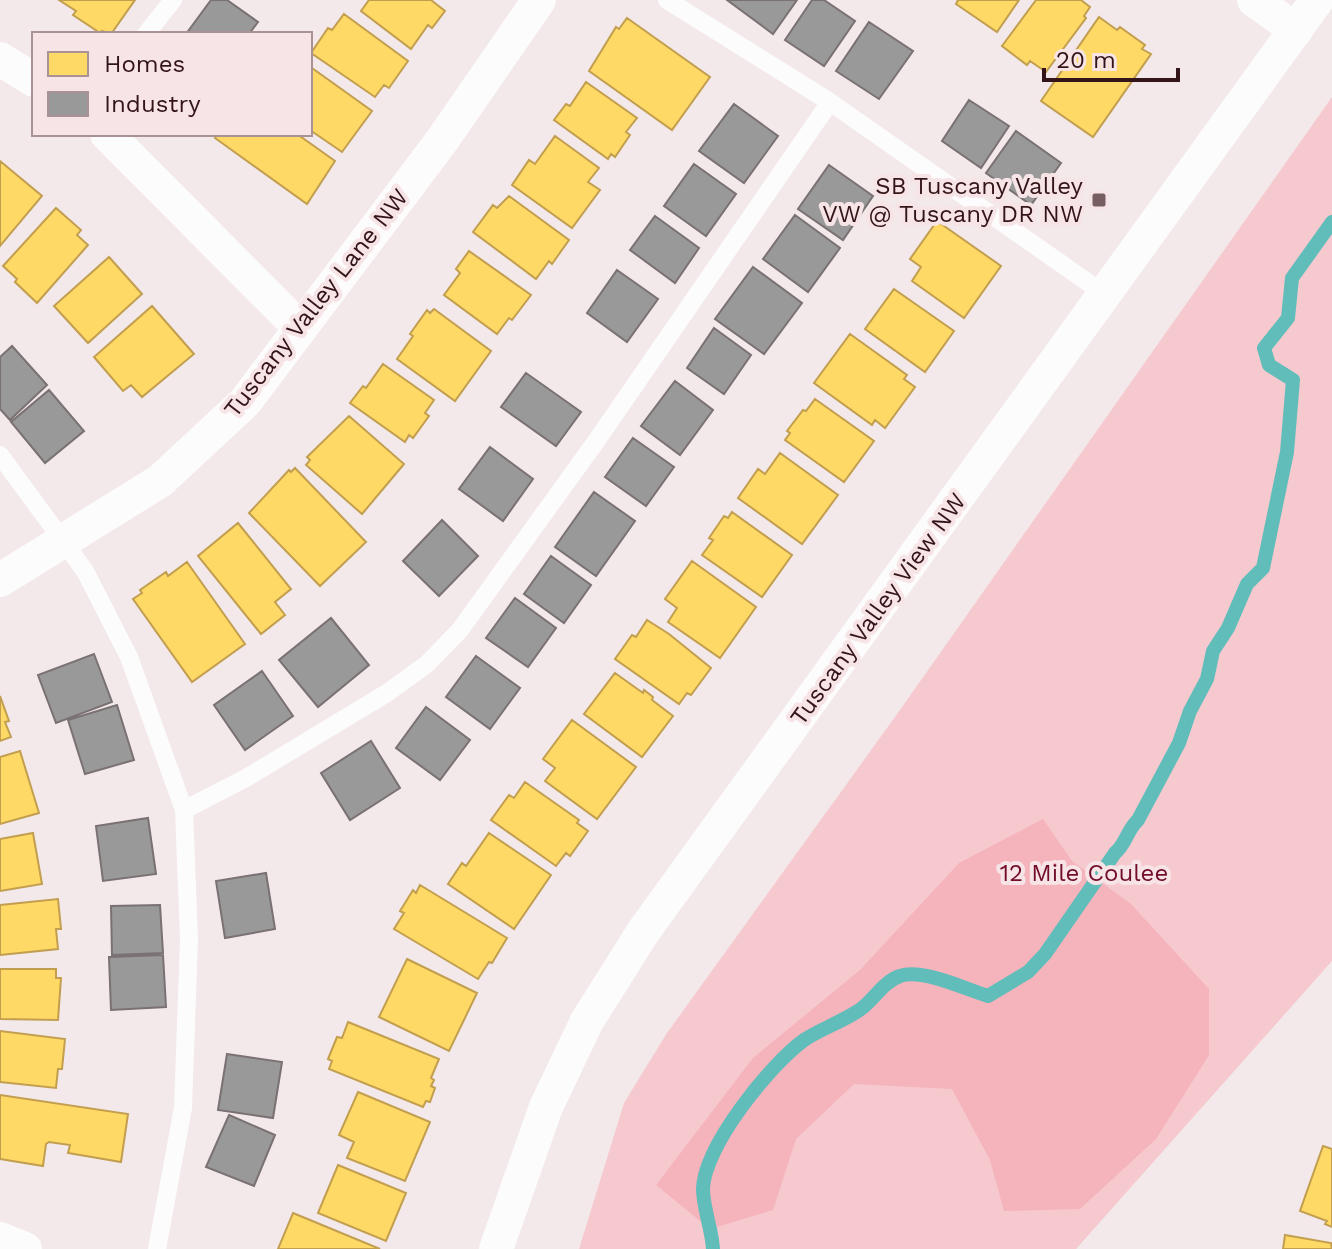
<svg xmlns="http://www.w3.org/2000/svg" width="1332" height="1249" font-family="'Work Sans',sans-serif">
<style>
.green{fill:#f6c9cf}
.forest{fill:#f5b3bc}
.homes{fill:#ffd966;stroke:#c29e4f;stroke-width:2}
.industry{fill:#999;stroke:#7a7173;stroke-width:2}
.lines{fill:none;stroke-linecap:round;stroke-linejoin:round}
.stream{stroke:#61bdba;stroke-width:14}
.lane{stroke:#fdfcfc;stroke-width:18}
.street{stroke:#fdfcfc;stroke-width:34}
.poi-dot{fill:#765e62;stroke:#f7e4e6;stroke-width:3}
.labels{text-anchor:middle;stroke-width:8;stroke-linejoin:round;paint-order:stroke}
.poi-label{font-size:24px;fill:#331419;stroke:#f7e4e6;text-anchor:end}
.street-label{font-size:24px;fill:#331419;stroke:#f7e4e6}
.park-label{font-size:24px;fill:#710c2a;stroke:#f7e4e6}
</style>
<rect width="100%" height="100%" fill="#f3e8ea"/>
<path class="green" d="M1332,97v864l-256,288h-497l45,-146 43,-70 228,-316z"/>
<path class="forest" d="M1043,819l29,42 59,43 78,85v66l-53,84 -76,70 -76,2 -14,-51 -38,-71 -98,-5 -58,55 -23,71 -63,19 -54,-44 97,-127 107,-88 99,-107z"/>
<path class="homes" d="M59,0h76l-24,34 -9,-3 -2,2 -27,-18 3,-4z
M369,0h62l14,11 -13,17 -4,-3 -17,24 -50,-38z
M958,0h61l-22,32 -41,-28z
M1036,0h45l9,7 -6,9 2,2 -40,54 -16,-11 -3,4 -25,-19z
M344,14l64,47 -19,27 -5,-3 -9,12 -64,-44 17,-25 4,2z
M1099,17l18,13 3,-3 25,18 -3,4 9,5 -58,83 -52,-36z
M627,18l83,59 -38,53 -83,-59 27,-44 3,2z
M312,68l60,43 -30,41 -32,-22z
M586,82l51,36 -11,14 4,3 -15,22 -4,-3 -3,5 -54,-39 12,-16 4,2z
M217,134h80l38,27 -28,43 -92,-66z
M555,136l44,32 -11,14 12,8 -28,38 -60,-43 17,-25 6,4z
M0,161l42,35 -42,50z
M509,196l60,44 -17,24 -3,-3 -13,18 -63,-47 20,-27 4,3z
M56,208l25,22 -4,5 11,10 -51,58 -22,-21 2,-3 -14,-13z
M937,221l64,45 -37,52 -52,-37 9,-14 -11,-8z
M469,251l62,44 -19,25 -3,-2 -12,16 -53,-39 16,-22 -4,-4z
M109,257l33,37 -54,49 -34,-37z
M894,289l60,42 -29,41 -60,-43z
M152,306l42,48 -52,43 -11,-12 -8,6 -29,-34z
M434,309l57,42 -36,50 -58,-42 16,-23 -3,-2 17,-24 3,3z
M850,334l57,41 -3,4 11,8 -30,41 -10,-8 -3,5 -58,-42z
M383,364l51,36 -9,13 4,3 -16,22 -4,-3 -4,7 -55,-39 13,-17 3,2z
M815,399l59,42 -30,41 -59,-42 5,-7 -3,-2 16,-21 3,1z
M349,416l55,48 -42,50 -56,-49 4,-5 -3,-3z
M780,453l58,42 -36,49 -64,-46 20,-29 7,5z
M295,468l71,74 -46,44 -71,-73 40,-43 2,2z
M732,512l60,43 -30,42 -60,-42 11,-15 -4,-2 15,-22 4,2z
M238,523l53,66 -16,13 10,13 -24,19 -63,-78z
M692,561l64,46 -36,51 -52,-36 9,-14 -12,-9z
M187,562l58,82 -53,38 -59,-83 9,-6 -2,-3 26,-18 2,4z
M647,620l22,14 42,34 -20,27 -4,-2 -8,11 -64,-45 17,-24 4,2z
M615,673l28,20 1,-3 9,7 -1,3 21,16 -31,41 -58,-43z
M0,696l9,25 -4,1 6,15 -11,4z
M572,720l64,47 -39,52 -52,-38 10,-13 -12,-9z
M20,751l19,62 -39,11v-67z
M525,782l54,38 -2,3 11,8 -18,25 -4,-3 -10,13 -65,-46 18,-25 5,3z
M33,833l9,51 -42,7v-52z
M489,833l62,42 -37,54 -66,-45 14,-21 4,3z
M420,885l87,53 -15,25 -3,-1 -11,17 -84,-50 10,-16 -4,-2 13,-21 3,3z
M58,899l3,30h-5l2,20 -58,6v-50z
M407,959l70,34 -28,58 -70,-34z
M0,969h56v9h5l-3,42 -58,-1z
M348,1022l91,37 -8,19 3,2 -3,6 4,2 -5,14 -4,-1 -3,6 -94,-38 3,-8 -4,-2 9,-22 5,1z
M0,1031l65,8 -3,30h-4l-2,19 -56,-6z
M358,1092l72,30 -25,59 -58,-23 7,-16 -15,-7z
M0,1095l128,19 -7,48 -53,-9 2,-8 -21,-3 -3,2 -3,22 -43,-7z
M1323,1146l9,3v78l-7,-3 2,-3 -27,-10z
M338,1165l68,28 -20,48 -68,-28z
M293,1213l87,36h-102z
M1285,1235l46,8 1,6h-49z"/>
<path class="industry" d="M211,0h16l31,22 -9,12h-63z
M727,0h70l-24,34z
M812,0h12l31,21 -31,45 -39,-26z
M869,22l44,29 -34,48 -43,-28z
M969,100l40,26 -28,42 -39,-27z
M734,104l44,32 -34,47 -45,-32z
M1016,131l45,32 -30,42 -45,-32z
M694,164l42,30 -30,42 -42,-30z
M829,165l44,31 -30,44 -45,-31z
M795,215l45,33 -32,44 -45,-33z
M655,216l44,32 -24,35 -45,-33z
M753,267l49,36 -38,51 -49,-35z
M617,270l41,29 -31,43 -40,-29z
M714,328l37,27 -27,39 -37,-26z
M12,346l35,39 -37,35 -10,-11v-52z
M526,373l55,39 -25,34 -55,-39z
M675,381l38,29 -33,45 -39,-29z
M49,390l35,41 -39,32 -34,-41z
M633,438l41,29 -28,39 -41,-29z
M490,447l43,32 -30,42 -44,-32z
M594,492l41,29 -39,55 -41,-29z
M442,520l36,36 -39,40 -36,-35z
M551,556l40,29 -27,38 -40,-29z
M515,598l41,30 -28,39 -42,-29z
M331,618l38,47 -51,42 -39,-47z
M94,654l18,48 -56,21 -18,-48z
M476,656l44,32 -30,41 -44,-32z
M262,671l31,45 -48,34 -31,-45z
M117,705l17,55 -49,14 -17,-54z
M426,707l44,33 -30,40 -44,-32z
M371,741l29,47 -50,32 -29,-47z
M148,818l8,56 -53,7 -7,-55z
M266,873l9,56 -50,9 -9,-57z
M160,905l3,48 -51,2 -1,-49z
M163,955l3,52 -55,3 -2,-53z
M227,1054l55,8 -9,56 -55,-8z
M229,1115l46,20 -21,51 -48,-19z"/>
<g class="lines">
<path class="stream" d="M713,1249c-1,-20 -10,-41 -10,-60 1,-43 67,-124 101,-149 17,-11 37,-18 54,-29 15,-9 24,-29 42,-35 22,-8 65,13 88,20l40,-24 17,-18 70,-101c11,-9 12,-23 23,-33l41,-77 11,-32 17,-32 6,-28 15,-23 19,-44 16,-16 24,-116 6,-72 -24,-15 -5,-17 24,-30 4,-40 40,-56"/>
<path class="lane" d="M667,0l163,102 273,191
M146,34l27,-34
M0,455l85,116 44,86 55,153 5,129 -6,169 -26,141
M184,810l62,-32 141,-85 40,-29 33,-34 137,-190 233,-338"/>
<path class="street" d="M1254,0l42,30
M0,59l34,21
M107,134l192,193
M0,580l160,-99 85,-79 198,-263 96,-139
M0,1239l25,10
M496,1249l50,-142 41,-86 56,-89 674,-932"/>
</g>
<rect class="poi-dot" x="1091" y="192" width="16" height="16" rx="4"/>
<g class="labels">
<g class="poi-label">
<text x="1083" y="194">SB Tuscany Valley<tspan x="1083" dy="28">VW @ Tuscany DR NW</tspan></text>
</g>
<g class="street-label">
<text transform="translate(316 303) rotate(-52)" y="8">Tuscany Valley Lane NW</text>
<text transform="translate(878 609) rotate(-54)" y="8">Tuscany Valley View NW</text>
</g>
<g class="park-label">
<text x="1084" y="881">12 Mile Coulee</text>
</g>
</g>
<rect x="32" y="32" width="280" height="104" fill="#f7e4e6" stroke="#a99194" stroke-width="2"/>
<rect x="48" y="52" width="40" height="24" fill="#ffd966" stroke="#a99194" stroke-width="2"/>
<text x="104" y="72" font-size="24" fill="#331419">Homes</text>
<rect x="48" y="92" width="40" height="24" fill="#999999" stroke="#a99194" stroke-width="2"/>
<text x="104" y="112" font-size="24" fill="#331419">Industry</text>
<path d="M1044 68v12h134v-12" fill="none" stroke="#331419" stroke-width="4"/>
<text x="1056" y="68" font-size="24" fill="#331419" stroke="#f7e4e6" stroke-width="6" paint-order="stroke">20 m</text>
</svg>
